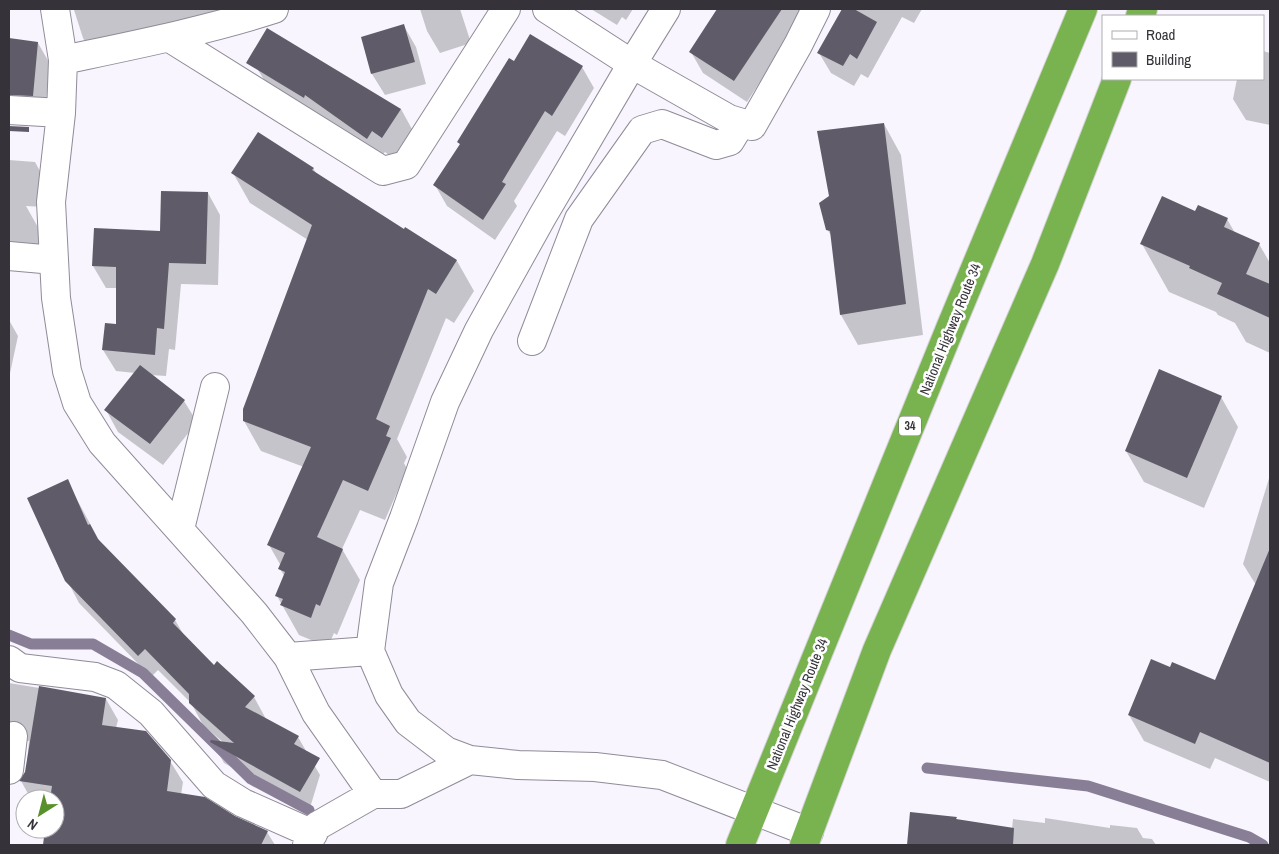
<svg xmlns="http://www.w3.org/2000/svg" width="1279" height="854" font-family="'Archivo Narrow',sans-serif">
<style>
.shadow{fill:#0003}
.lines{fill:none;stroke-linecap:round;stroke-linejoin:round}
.stream{stroke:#887f97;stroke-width:11}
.building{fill:#605b68}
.minor-casing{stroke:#908b98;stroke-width:30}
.highway-casing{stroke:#d3d2d3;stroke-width:30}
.minor{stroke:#fff;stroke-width:28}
.highway{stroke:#79b350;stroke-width:28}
.labels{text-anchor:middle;stroke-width:5;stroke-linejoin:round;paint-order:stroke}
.shield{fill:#fff;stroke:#727074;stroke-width:1}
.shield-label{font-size:12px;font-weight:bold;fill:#353339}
.street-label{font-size:14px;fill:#353339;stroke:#fff}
</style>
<rect width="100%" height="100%" fill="#f8f5fe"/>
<path class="shadow" d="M78,9h164l-147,51 -12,-22 -9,-28z
M420,9h40l11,34 -31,10 -13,-22z
M591,9h42l-7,11 -4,-3 -5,8z
M719,9h89l-61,93 -44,-29 -12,-21z
M844,9h78l-8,14 -12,-6 -34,61 -7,-4 -7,12 -23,-13 -12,-20z
M404,26l12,21 10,37 -41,11 -13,-21 -10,-36z
M9,40l29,3 12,21 -4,38 -37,15z
M1263,51l7,2v72l-24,-5 -13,-21 4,-20h26z
M515,63l67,4 12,21 -29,48 -8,-5 -43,70 3,5 -22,34 -48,-34 -12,-21 26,-39 -3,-4z
M258,70l143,39 12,22 -19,28 -9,-7 -6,7 -108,-68z
M884,124l17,31 22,180 -65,10 -17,-30 -9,-78 -5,-8 3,-33z
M9,160l26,2 12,22 -2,23 -19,-1 13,23 -2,30 -28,-2z
M313,168l3,5 88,58 2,-3 51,33 17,30 -20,32 -8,-5 -49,121 10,18 -3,6 3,6 -22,51 -25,-10 -18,39 18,31 -23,55 -3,-2 -6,14 -29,-12 -22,-39 8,-19 -5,-8 1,-3 -12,-21 35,-78 -43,-16 -17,-30 64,-181 -58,-37 -17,-30z
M208,193l12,22 -2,70 -37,-1 -6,66 -6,-1 -3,27 -15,-1 33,26 13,21 -34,43 -45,-33 -12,-22 29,-37 -19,-2 -13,-21 15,-25 -1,-37h-11l-13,-22 2,-37 66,3z
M1196,213l31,6 8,14 24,11 11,19v90l-24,-11 -11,-19 -17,-8 -2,-3 -47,-20 -27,-48z
M9,320l9,16 -9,42z
M1221,397l17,30 -34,81 -60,-26 -18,-31z
M1270,475v307l-55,-24 -5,11 -66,-28 -15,-26 42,-47 44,14 41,-97 -13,-21z
M67,481l34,63 74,76 10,17 29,29 3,-3 37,34 12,22 32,18 22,38 -11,36 -85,-48 -12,-21 12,1 -21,-18 -12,-22 -33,-33 -7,7 -72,-74 -12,-23z
M9,683l97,16 12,21 -2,8 54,33 13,21 -2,13 86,37 8,13h-231l2,-16h9v-30h-24l-10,-18 5,-9 3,-31 -10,1 -10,15z
M911,813l45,5 2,3 54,8 1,-10 32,4v-5l65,10v-3l27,3 6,10 9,1 4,6h-248z"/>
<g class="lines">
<path class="stream" d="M9,635l22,9h62l50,29 108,106 58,31
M927,768l161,18 161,51 14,8"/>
</g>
<path class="building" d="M717,9h65l-48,72 -45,-29z
M842,9h12l23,13 -20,37 -7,-5 -7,12 -26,-13z
M404,24l11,38 -44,12 -10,-37z
M267,28l134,81 -19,29 -10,-7 -5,8 -62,-44 -1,3 -58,-35z
M530,34l53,32 -31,50 -7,-5 -43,71 4,2 -23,36 -50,-35 27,-41 -3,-2 52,-84 5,3z
M9,38l29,4 -5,54 -24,-1z
M884,123l22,181 -66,11 -10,-84 -4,-1 -7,-27 10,-7 -12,-65z
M9,126l20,1v5l-20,-1z
M258,132l56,36 -2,2 92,59 1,-2 52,33 -21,34 -8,-5 -52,130 14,7 -4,10 5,2 -23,53 -25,-11 -26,57 26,12 -23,57 -4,-2 -5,14 -31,-13 3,-6 -8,-3 10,-24 -7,-3 7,-16 -18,-8 44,-98 -68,-26v-12l69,-184 -81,-52z
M161,191l47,1 -2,72 -37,-1 -5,66 -7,-1 -2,27 -53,-5 3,-27 11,1v-57l-24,-1 2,-38 66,3z
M1162,196l33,15 3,-6 30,13 -4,9 36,16 -14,31 24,10v34l-53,-24 5,-11 -33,-15 1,-2 -50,-22z
M140,365l45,35 -35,44 -46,-34z
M1159,369l63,27 -35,82 -62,-27z
M68,479l20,46 2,-1 8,15 78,80 -3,4 41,42 3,-4 38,35 -10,11 54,29 -5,8 26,14 -20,34 -90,-50 1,-2 23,3 -45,-40v-9l-44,-45 -7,7 -73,-75 -38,-83z
M1270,548v215l-70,-31 -5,12 -67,-29 23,-56 19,8 2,-5 43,18z
M39,686l67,12 -4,27 44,6 25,29 -4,31 38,6 30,19 33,15 -7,14h-218l2,-16h10v-30h-5l2,-13 -33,-5 6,-9z
M910,812l47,5 -1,2 58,9 -1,17h-106z"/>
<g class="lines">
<defs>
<path id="minor" d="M55,9l8,51 -2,53 -10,89 5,96 11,73 10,32 25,40 152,170 34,44 82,-6
M547,9l85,55 97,55 23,7 46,-81 18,-36
M666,9l-34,55 -90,153 -63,113 -34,72 -41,116 -25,65 -9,68 19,44 19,27 38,29 24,9 48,5 77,2 67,8 147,57
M170,38l213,133 23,-6 100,-156
M63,60c71,-15 142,-29 211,-51
M9,110l52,3
M9,256l45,4
M532,341l47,-122 63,-89 20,-6 54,21 14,-4 11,-18
M180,529l35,-142
M288,657l28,56 57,81
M9,660l11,8 75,9 21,8 35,28 63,72 29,18 70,31
M9,770l4,-34
M307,845l10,-19 56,-32h28l69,-34"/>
<path id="highway" d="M1140,16l3,-7
M740,845l211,-519 132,-317
M804,845l73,-195 168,-386 72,-185"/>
</defs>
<use href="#minor" class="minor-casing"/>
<use href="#highway" class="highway-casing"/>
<use href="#minor" class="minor"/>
<use href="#highway" class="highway"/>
</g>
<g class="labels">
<rect class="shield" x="899" y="416.5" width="22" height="19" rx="4"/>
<g class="shield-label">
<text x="910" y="430">34</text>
</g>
<g class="street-label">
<text transform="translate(950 329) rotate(-68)" y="5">National Highway Route 34</text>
<text transform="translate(797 704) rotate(-68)" y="5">National Highway Route 34</text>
</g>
</g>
<rect width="1279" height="854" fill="none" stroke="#353339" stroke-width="20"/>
<rect x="1102" y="15" width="162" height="65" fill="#ffffff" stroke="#aeadb0"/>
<rect x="1112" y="31" width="25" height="8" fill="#ffffff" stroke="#aeadb0"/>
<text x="1146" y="40" font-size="15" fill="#353339">Road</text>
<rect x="1112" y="52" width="25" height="15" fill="#605b68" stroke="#aeadb0"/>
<text x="1146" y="65" font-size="15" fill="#353339">Building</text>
<g transform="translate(40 814) rotate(216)"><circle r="24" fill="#ffffff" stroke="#aeadb0"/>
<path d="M0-4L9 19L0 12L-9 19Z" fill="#58902b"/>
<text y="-8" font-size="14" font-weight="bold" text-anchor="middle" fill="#353339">N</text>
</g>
</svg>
